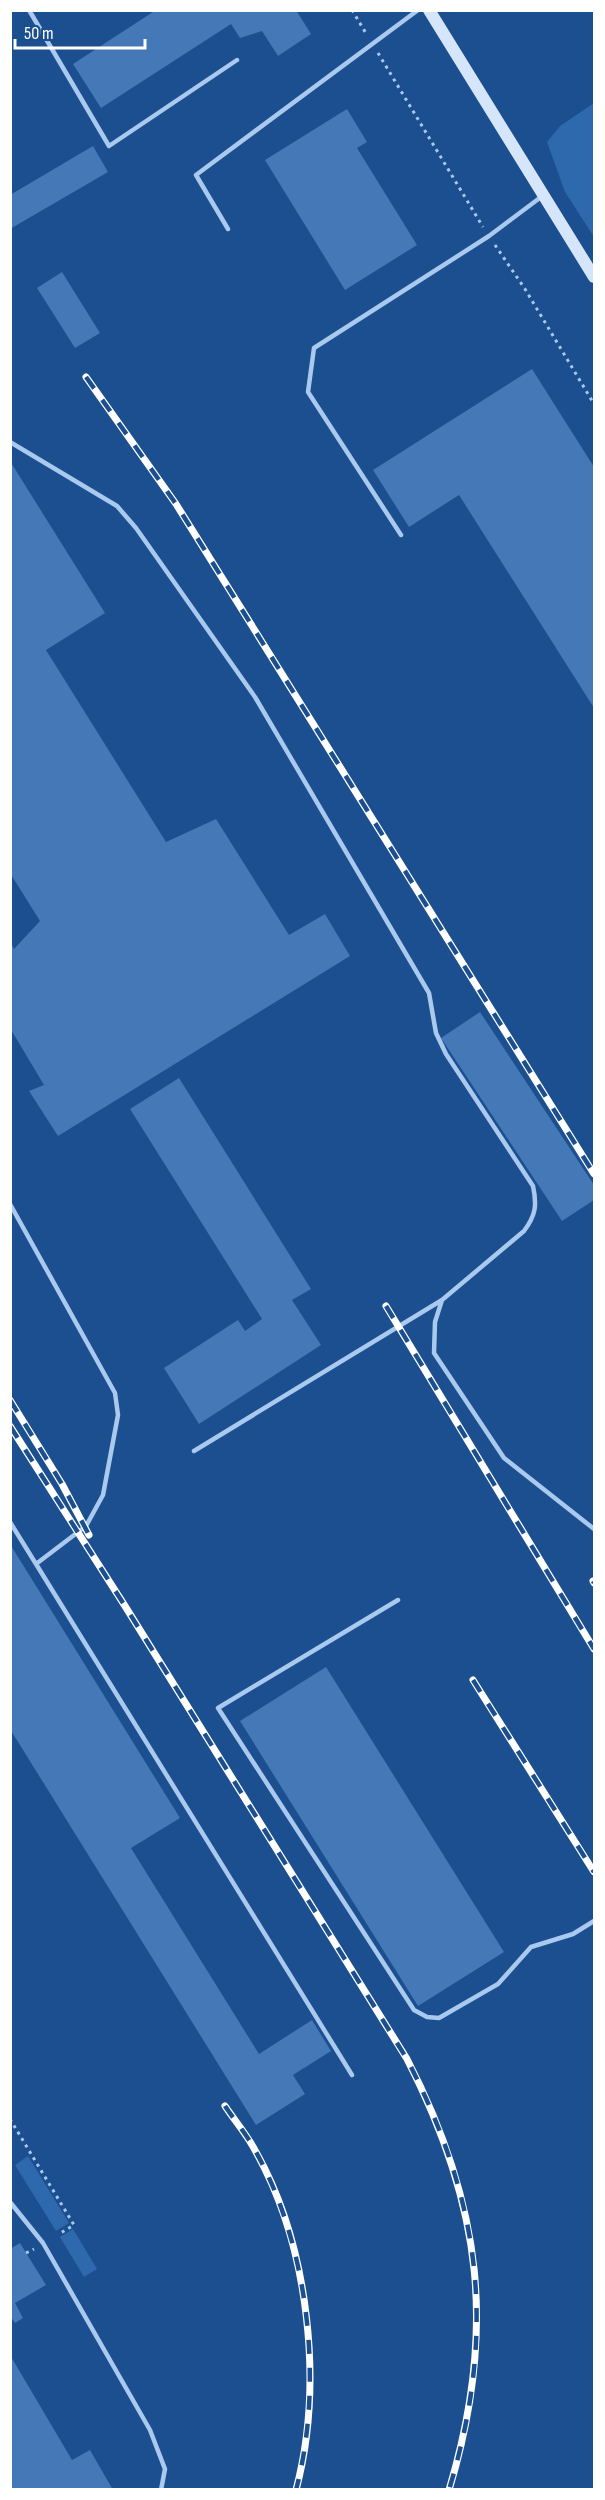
<svg xmlns="http://www.w3.org/2000/svg" width="605" height="2500" font-family="'Sofia Sans Condensed',sans-serif">
<style>
.green{fill:#2e69ad}
.building{fill:#4478b7}
.lines{fill:none;stroke-linecap:round;stroke-linejoin:round}
.path{stroke:#a9c9ee;stroke-width:3;stroke-dasharray:3 4.5;stroke-linecap:butt}
.service{stroke:#a9c9ee;stroke-width:4.5}
.secondary{stroke:#d6e6fa;stroke-width:12}
.rail-casing{stroke:#fff;stroke-width:7}
.rail{stroke:#1b4f8f;stroke-width:4.5;stroke-dasharray:14;stroke-linecap:butt}
</style>
<rect width="100%" height="100%" fill="#1b4f8f"/>
<path class="green" d="M594,103v134l-29,-45 -18,-50 13,-16z
M28,2156l41,67 -13,8 -41,-66z
M73,2229l24,40 -13,8 -24,-40z"/>
<path class="building" d="M156,10h140l15,24 -33,22 -16,-25 -22,7 -9,-14 -130,84 -28,-44z
M347,109l20,33 -10,6 60,97 -72,45 -80,-130z
M93,146l15,26 -98,57v-34z
M62,272l38,61 -25,15 -38,-60z
M532,369l62,98v241l-135,-213 -50,32 -36,-57z
M10,461l95,152 -59,37 120,192 50,-23 73,116 36,-21 25,42 -292,180 -29,-45 15,-6 -34,-57v-87l4,8 26,-28 -30,-48z
M480,1012l114,173v15l-32,21 -121,-183z
M179,1078l132,211 -19,11 29,45 -122,79 -35,-56 74,-48 7,11 17,-12 -132,-210z
M10,1544l170,274 -49,30 128,206 53,-34 19,31 -38,24 12,19 -49,31 -246,-396z
M326,1667l178,285 -86,54 -178,-285z
M20,2243l26,42 -31,18 8,15 -8,5 -5,-7v-67z
M10,2355l62,105 18,-10 23,40h-103z"/>
<g class="lines">
<path class="path" d="M352,10l15,25
M378,53l105,174
M495,245l30,44 69,115
M10,2119l64,106 -15,9
M26,2253l8,-4"/>
<path class="service" d="M29,10l80,136 128,-86
M228,229l-32,-54 222,-165
M10,442l107,64 19,22 119,169 174,296 7,40 10,21 87,132c4,19 3,29 -9,45l-82,69 -7,22 -1,31 70,105 90,71
M401,535l-93,-143 6,-44 175,-112 52,-39
M10,1204l105,189 3,22 -15,80 -17,31 -50,38 316,511
M194,1451l248,-151
M10,1522l26,42
M398,1600l-180,108 196,302 13,7 12,1 59,-34 33,-37 42,-13 21,-13
M10,2202l33,41 107,187 15,39 -4,21"/>
<path class="secondary" d="M429,10l165,267"/>
<defs>
<path id="rail" d="M86,377l90,127 418,670
M386,1306l208,343
M10,1400l52,84 27,51
M10,1426l115,180 282,453c75,146 90,272 42,431
M593,1581l1,2
M473,1680l121,192
M225,2106c10,15 23,30 31,46 53,95 68,232 40,338"/>
</defs>
<use href="#rail" class="rail-casing"/>
<use href="#rail" class="rail"/>
</g>
<rect width="605" height="2500" fill="none" stroke="#ffffff" stroke-width="24"/>
<path d="M15 39v9h130v-9" fill="none" stroke="#ffffff" stroke-width="3"/>
<text x="24" y="39" font-size="18" fill="#ffffff" stroke="#1b4f8f" stroke-width="4.5" paint-order="stroke">50 m</text>
</svg>
